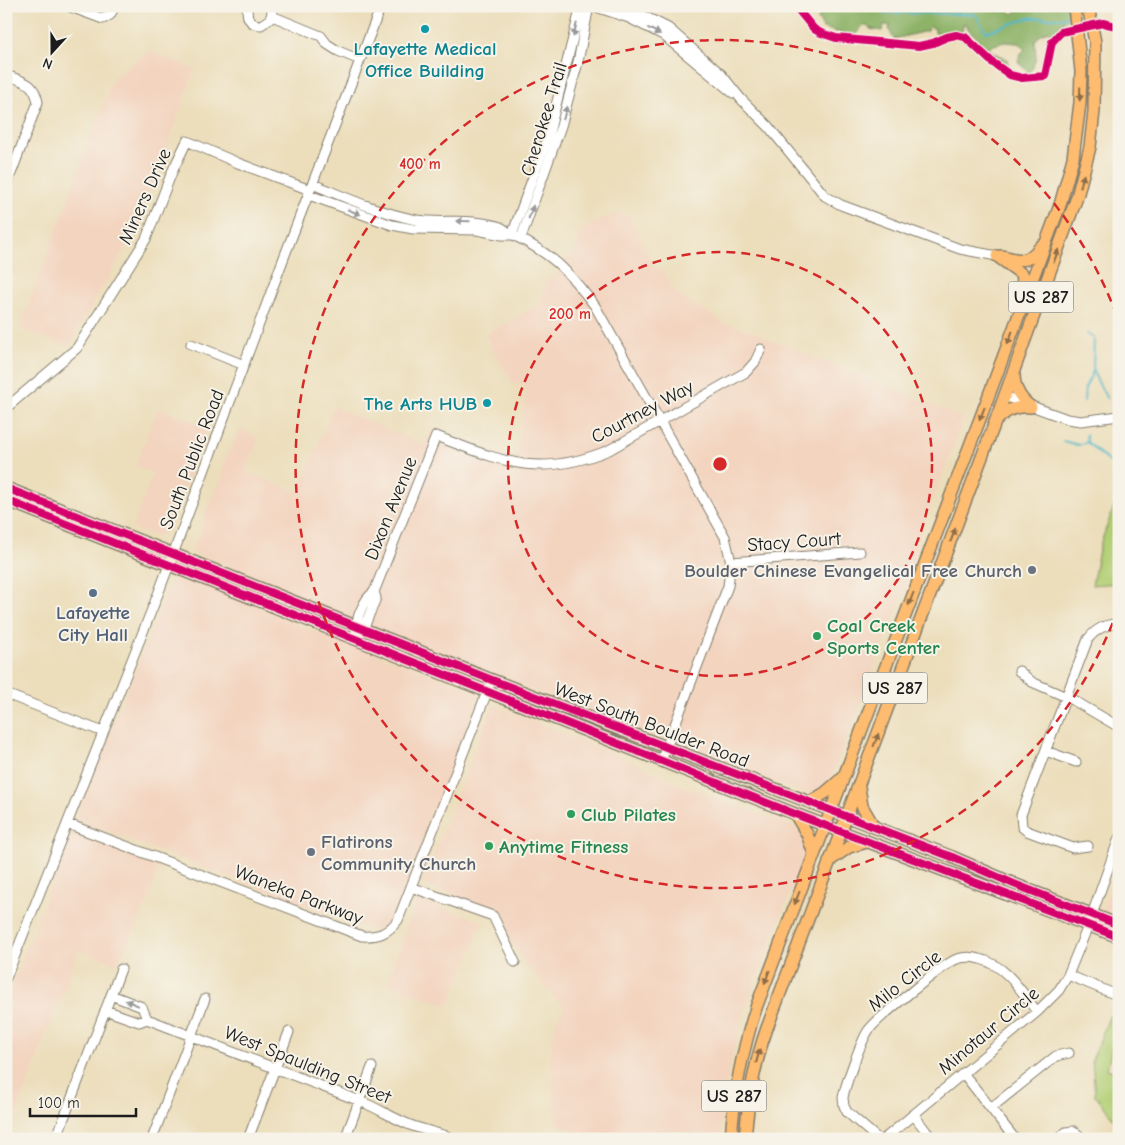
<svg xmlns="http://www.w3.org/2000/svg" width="1125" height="1145" font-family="'Comic Neue',sans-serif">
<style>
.built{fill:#f3d4bf}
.green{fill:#b2cf76;stroke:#677649}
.forest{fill:#8db267;stroke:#546742}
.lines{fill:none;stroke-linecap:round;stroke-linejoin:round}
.stream{stroke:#4bb6c7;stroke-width:2}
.minor-casing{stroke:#847d6c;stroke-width:11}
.major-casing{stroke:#847d6c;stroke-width:14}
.minor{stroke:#fff;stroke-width:9}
.major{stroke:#febc70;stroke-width:11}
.cycleway-casing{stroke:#f7f3e8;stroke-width:11}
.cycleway{stroke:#d6006c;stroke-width:8}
.oneway{fill:#999}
.oneway2{fill:#8d6c46}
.ring{fill:none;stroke:#d62828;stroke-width:2.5;stroke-dasharray:9 6}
.culture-dot{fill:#0f9aa8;stroke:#f7f3e8;stroke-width:2}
.worship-dot{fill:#6b7280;stroke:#f7f3e8;stroke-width:2}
.service-dot{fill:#5c6f8a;stroke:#f7f3e8;stroke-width:2}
.leisure-dot{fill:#2e9e5b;stroke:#f7f3e8;stroke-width:2}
.labels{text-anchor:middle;stroke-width:4;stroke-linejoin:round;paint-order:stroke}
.shield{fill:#f7f3e8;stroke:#5e5c59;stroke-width:1}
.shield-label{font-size:18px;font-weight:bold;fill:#1c1c1c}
.culture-label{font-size:19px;font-weight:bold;fill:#0d838f;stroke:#f7f3e8}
.street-label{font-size:19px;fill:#1c1c1c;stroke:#f7f3e8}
.worship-label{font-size:19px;font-weight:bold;fill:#5b616d;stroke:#f7f3e8;text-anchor:end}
.service-label{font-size:19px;font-weight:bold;fill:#4e5e75;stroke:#f7f3e8}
.leisure-label{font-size:19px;font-weight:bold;fill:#27864d;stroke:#f7f3e8;text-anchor:start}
.centre{fill:#d62828;stroke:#f7f3e8;stroke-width:2.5}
.ring-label{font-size:15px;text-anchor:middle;font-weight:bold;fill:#d62828;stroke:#f7f3e8;stroke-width:4;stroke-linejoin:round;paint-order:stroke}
</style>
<rect width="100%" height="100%" fill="#f7f3e8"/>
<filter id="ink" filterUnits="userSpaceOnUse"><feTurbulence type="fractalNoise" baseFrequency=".02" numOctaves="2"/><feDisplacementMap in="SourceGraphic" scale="10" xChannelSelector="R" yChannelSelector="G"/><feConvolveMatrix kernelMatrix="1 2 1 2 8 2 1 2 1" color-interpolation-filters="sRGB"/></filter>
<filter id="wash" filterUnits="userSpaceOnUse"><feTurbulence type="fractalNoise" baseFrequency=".0096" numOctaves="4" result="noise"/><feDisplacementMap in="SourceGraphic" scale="20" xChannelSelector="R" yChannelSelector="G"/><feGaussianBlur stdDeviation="1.12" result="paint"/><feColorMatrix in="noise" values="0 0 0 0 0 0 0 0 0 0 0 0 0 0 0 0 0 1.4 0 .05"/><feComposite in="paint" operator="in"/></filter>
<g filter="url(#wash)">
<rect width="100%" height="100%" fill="#ecdebb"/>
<path class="built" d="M149,51l46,18 -58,159 -69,119 -48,-19 93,-250z
M617,213l12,3 28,54 5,-2 14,26 32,18 13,10 36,11 15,8 5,1 187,76 -47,124 -6,31 -84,215 -9,5 -12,1 -127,-50 -21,-6 -154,-59 -133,-53 -85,-32 -8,-7 -10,-6 -72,-27 -5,-6 9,-13 7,-26 15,-31 2,-17 17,-32 18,9 -13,34 52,20 36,-85 90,38 8,-17 66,26 19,2 9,-68 -14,-6 -27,-47 56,-32 5,-23 8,-3 12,-18 8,-4 5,-25z
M158,408l50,19 -39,103 -11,6 -9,-1 -17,-7 21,-55 -18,-7z
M178,578l7,1 89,34 24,12 183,68 -78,203 -15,29 -13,6 -300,-111 96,-238z
M493,705l147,60 35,18 119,44 10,8 1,19 -62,159 -18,75 -5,49 -49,-6 -89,4 -26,-11 -6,-69 6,-34 9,-14 -10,-9 -30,-35 -33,-53 -70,-26z
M71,832l88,31 -10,37 -32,64 -38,-14 -73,189v-137z
M1119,863v55l-13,-5 -3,-5z
M417,898l66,24 -35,84 -61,-22z"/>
<path class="green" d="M1119,493v90l-27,2 8,-40z
M1110,1015l9,5 -12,49 12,4v53l-24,-31 -3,-35z"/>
<path class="forest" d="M799,6h198v6l8,-4 8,6 7,-7 47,-1 2,12 -7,5 -2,7 -6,5 -6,-4 -7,3 -6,7 1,17 -5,13 -3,1 -10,-10 2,-8 5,-4 -6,-7 -15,-1 -17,5 7,6 13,6 2,8 -4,2 -26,-21 1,-7 -11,-11 -3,-6h-3l-1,8 -18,3 -9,-2v-4l-6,-3 -2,5 -33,8 -5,-9 1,-5h-6l-2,6 -12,-2 -3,-3 -4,-1 -8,12 -32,-9 -5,-9 3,-7 -3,-1 -5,6 -13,-7z"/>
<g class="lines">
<path class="stream" d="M875,6l11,7 89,1 11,18 42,-14h34l10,-3
M1093,9l10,-3
M1087,333l7,5 -1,29 2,9 12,23
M1084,401l1,-13 9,-19
M1086,435l1,7 22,20
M1063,441l15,4 9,-3"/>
</g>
</g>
<g filter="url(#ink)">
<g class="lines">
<defs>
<path id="minor" d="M68,6l35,13 7,-4 5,-9
M248,6c-3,11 2,19 13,19l9,-6 2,-6 -1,-7
M593,6l36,12 34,17 70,58
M620,6l18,7 30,15 53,46 20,25 27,27 57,70 16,9 119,44 37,7
M272,16l49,20 6,8 11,7 22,9
M6,75c18,7 28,7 32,27l-32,85
M313,184c33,14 68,29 104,36 19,3 38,0 57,2 8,1 18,2 26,5 5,2 8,6 13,8 41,20 54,35 82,71l130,231 6,25 -3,24 -67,175
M309,195l83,30 21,4 64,1 25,5h10
M512,235l37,-102 32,-127
M521,238l40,-112 17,-64 11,-56
M191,344l53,21
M1004,396l63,23 14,2 38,-5
M6,408l71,-60 69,-109 26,-67 15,-31 51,22 72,27
M731,562l129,-10
M356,630c0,-11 8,-32 18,-38l62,-156c68,26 102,43 173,14l137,-78 9,-10 6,-13
M360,633l5,-8 11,-27 -2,-6
M1019,671l13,11 41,18 46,27
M6,694l97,38
M1046,751l30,11
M68,824l294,112c17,1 26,-3 36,-16l91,-233
M1088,846l-15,2 -46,-17 -5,-4 -1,-12 67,-176c9,-11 17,-14 31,-16
M411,887l82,29 22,46
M1068,975l51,21
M6,978l154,-389 123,-329 98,-254
M111,995l31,12 5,12
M105,1010l34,12 8,-3 213,82c17,7 33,17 50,24 16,6 30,8 45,14
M963,1073l52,66
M991,1108l65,-52 13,-3
M913,1114l19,25
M56,1139l65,-170
M152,1139l53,-140
M248,1139l41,-107
M345,1139l27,-72
M878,1139l-31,-27 -3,-6 -1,-8c2,-13 18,-56 25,-67 7,-11 77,-68 89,-72 7,-2 16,-2 23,0 26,6 42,33 57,53
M884,1139l153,-127 22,-22 9,-15 20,-49 31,-88
M1057,1139l9,-7 8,-1 9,8"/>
<path id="major" d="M997,256l26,19 -1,19
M1001,256c21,4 25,9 40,-10
M1014,374c0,15 6,25 17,33
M997,420c10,-11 20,-14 34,-13
M6,488l486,192 460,177 62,27 105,41
M6,500l789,314 324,123
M859,787l3,19 12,21
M810,802l15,-9 15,-13
M795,814l12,20 7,20
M829,861l20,-14 18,-5
M731,1139c3,-48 11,-89 26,-134l226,-594 77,-206 13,-47 7,-55 1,-32 -7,-65
M745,1139c3,-38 9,-75 22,-111l227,-603 83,-228 13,-50 4,-36 1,-69 -7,-36"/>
</defs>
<use href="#minor" class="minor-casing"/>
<use href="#major" class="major-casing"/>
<use href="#minor" class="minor"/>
<use href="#major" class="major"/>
<defs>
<path id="cycleway" d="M795,6l19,23 7,4 15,5 83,8 14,-3 14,-6 9,-2 9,2 27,25 18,13 12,3 23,-2 7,-34 9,-10 42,-9 13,3 3,3
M6,488l486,192 460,177 62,27 105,41
M6,500l789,314 324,123"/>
</defs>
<use href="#cycleway" class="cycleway-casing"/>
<use href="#cycleway" class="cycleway"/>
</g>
<defs><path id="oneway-solid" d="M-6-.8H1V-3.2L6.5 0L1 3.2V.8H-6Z" transform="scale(1.25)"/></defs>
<g class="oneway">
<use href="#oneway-solid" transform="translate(575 30) rotate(104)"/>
<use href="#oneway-solid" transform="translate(654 31) rotate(27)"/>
<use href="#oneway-solid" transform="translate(565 113) rotate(-75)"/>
<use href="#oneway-solid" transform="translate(354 212) rotate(21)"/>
<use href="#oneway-solid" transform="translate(531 212) rotate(-70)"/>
<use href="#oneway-solid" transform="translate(463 221) rotate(-178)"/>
<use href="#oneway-solid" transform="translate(132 1003) rotate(-158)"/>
</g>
<g class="oneway2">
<use href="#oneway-solid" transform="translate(1080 94) rotate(92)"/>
<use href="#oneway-solid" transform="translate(1082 181) rotate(-75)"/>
<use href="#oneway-solid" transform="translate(1056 256) rotate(-70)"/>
<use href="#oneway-solid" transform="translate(1010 338) rotate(110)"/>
<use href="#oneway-solid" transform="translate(982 414) rotate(111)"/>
<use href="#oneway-solid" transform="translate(953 535) rotate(-70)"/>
<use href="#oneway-solid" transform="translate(911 599) rotate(111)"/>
<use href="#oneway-solid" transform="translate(876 740) rotate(-69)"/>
<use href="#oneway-solid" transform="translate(797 898) rotate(111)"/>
<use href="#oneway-solid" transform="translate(767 977) rotate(111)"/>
<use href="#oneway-solid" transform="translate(758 1056) rotate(-75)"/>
</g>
</g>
<g class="ring">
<circle cx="720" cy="464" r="212"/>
<path d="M1118 609A424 424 0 1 1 1118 319"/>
</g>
<g class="culture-dot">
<circle cx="425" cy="29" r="5"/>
<circle cx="487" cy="403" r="5"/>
</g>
<g class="worship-dot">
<circle cx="1032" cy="570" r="5"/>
<circle cx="311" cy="852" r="5"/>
</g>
<circle class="service-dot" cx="93" cy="593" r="5"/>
<g class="leisure-dot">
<circle cx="817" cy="636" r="5"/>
<circle cx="571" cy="814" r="5"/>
<circle cx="489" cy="846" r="5"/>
</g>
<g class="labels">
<g class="shield">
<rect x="1008.5" y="281.5" width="65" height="31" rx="4"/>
<rect x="862.5" y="672.5" width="65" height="31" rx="4"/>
<rect x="701.5" y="1080.5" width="65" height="31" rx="4"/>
</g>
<g class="shield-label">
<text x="1041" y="303">US 287</text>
<text x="895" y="694">US 287</text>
<text x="734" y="1102">US 287</text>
</g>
<g class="culture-label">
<text x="425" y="55">Lafayette Medical<tspan x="425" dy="22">Office Building</tspan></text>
<text x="477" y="410" text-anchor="end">The Arts HUB</text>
</g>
<g class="street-label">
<text transform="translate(543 119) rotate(-73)" y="7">Cherokee Trail</text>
<text transform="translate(144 196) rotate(-66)" y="7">Miners Drive</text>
<text transform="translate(642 411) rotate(-28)" y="7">Courtney Way</text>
<text transform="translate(191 459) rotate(-69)" y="7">South Public Road</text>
<text transform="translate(390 508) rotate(-68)" y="7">Dixon Avenue</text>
<text transform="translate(794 541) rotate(-4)" y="7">Stacy Court</text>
<text transform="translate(652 724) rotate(21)" y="7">West South Boulder Road</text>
<text transform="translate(299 894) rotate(21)" y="7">Waneka Parkway</text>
<text transform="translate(904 980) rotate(-38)" y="7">Milo Circle</text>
<text transform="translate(988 1030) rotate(-40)" y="7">Minotaur Circle</text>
<text transform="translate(308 1064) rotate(22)" y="7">West Spaulding Street</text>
</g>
<g class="worship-label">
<text x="1022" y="577">Boulder Chinese Evangelical Free Church</text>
<text x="321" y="848" text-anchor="start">Flatirons<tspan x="321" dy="22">Community Church</tspan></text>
</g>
<g class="service-label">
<text x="93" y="619">Lafayette<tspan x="93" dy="22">City Hall</tspan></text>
</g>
<g class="leisure-label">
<text x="827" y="632">Coal Creek<tspan x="827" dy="22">Sports Center</tspan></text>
<text x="581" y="821">Club Pilates</text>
<text x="499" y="853">Anytime Fitness</text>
</g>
</g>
<circle cx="720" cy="464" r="8" class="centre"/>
<g class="ring-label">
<text x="420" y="169">400 m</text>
<text x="570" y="319">200 m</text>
</g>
<rect width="1125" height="1145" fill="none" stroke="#f7f3e8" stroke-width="25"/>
<g transform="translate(52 52) rotate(201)" stroke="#f7f3e8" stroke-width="4" paint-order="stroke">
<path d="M0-4L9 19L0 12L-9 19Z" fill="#1c1c1c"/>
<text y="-8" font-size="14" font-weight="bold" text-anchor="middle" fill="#1c1c1c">N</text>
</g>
<path d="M30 1108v8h106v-8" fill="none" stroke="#1c1c1c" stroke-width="2.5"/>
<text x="38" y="1108" font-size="15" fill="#1c1c1c" stroke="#f7f3e8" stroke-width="4" paint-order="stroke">100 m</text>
</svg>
